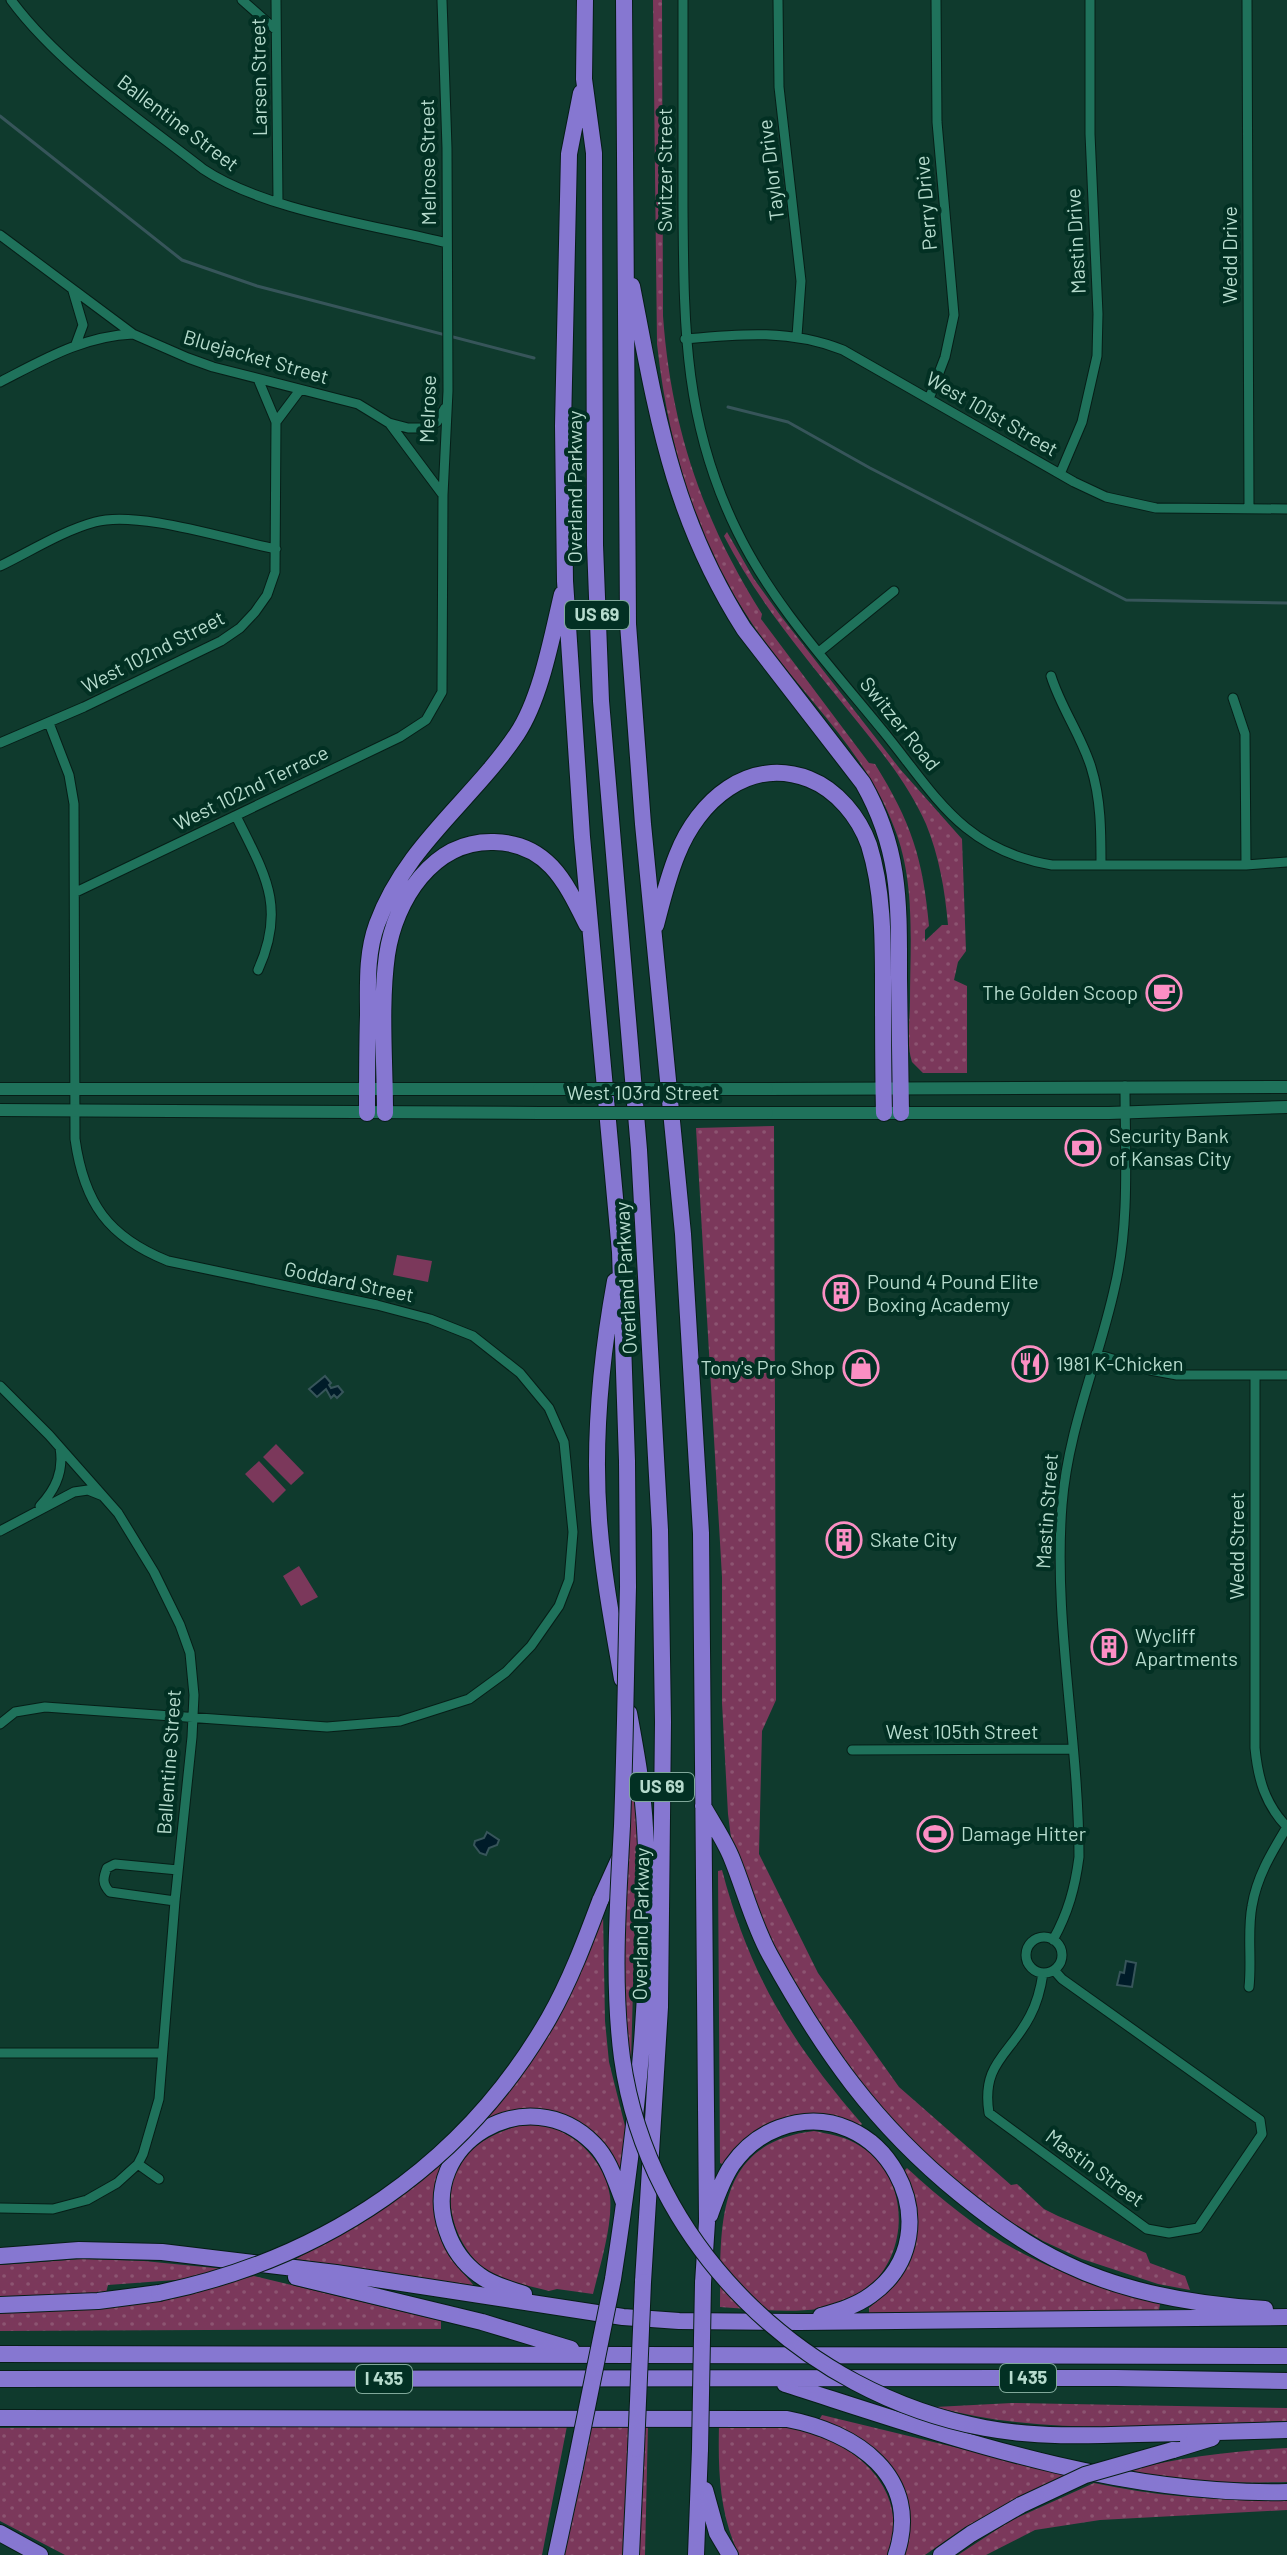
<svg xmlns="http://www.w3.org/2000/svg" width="1287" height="2555" font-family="Barlow,sans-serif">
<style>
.grass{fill:url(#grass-dots)}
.garden{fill:#7b385b}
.water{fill:#001c29;stroke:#37555a;stroke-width:2}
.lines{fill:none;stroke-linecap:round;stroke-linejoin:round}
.stream{stroke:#37555a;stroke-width:3}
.minor-casing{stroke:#061e17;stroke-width:11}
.secondary-casing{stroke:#061e17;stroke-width:14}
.motorway-casing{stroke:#061e17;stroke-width:18}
.minor{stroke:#1f725b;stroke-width:9}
.secondary{stroke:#1f725b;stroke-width:12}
.motorway{stroke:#8677d1;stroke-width:16}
.secondary-bridge-casing{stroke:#061e17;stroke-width:14;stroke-linecap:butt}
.motorway-bridge-casing{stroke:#061e17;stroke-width:18;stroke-linecap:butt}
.secondary-bridge{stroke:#1f725b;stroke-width:12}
.motorway-bridge{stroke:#8677d1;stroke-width:16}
.labels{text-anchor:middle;stroke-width:8;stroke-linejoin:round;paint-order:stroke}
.shield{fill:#023023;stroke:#80a89a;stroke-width:2}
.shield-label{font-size:18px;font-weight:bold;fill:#b6dbcd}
.street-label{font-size:20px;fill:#b6dbcd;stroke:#023023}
.poi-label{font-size:20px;fill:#b6dbcd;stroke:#023023;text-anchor:start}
</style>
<defs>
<pattern id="grass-dots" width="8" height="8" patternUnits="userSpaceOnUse" patternTransform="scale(2)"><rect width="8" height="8" fill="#7b385b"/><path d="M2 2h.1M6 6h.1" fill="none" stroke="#8c5471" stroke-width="1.8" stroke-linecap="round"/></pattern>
</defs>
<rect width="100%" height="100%" fill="#0f3a2d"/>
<path class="grass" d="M653,0h9l1,316c8,111 39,203 99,298l-1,5 108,144 6,1c36,58 48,94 54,162l-4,4v11l17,-16h6c-3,-35 -9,-69 -22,-101 -19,-43 -50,-79 -79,-115 -45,-56 -90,-109 -123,-173l3,-4 27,47 26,36 120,154 62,70 4,112 -8,11 -4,18 13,6v87h-44l-11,-11c-6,-18 -2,-42 -2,-61 0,-57 6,-119 -16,-174 -26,-70 -84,-125 -128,-184 -66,-88 -97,-191 -109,-299z
M774,1126l2,574 -14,31 -3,123 59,119 81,114 112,98 6,-1 27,25 14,7 88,37 4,10 35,13 5,14 -32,-6 -76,-25 -39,-18 -55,-33 -74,-62 -110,-124 -72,-176 -4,-32 -6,-111v-126l-26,-449z
M631,1786l6,31v28l-6,217c-17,-90 -4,-185 0,-276z
M722,1870c28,106 69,172 140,254l-4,4 -61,-10 -73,47 -4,-2 -2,-292z
M603,1912l2,109 4,41 17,68 -5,42h-2l-21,-35 -88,-25 -28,11z
M521,2125c8,1 18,-1 25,1 31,7 60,38 64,70 3,28 -10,70 -17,98l-36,-5 -8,2c-22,-6 -52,-10 -69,-26 -26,-24 -40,-69 -20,-101 14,-22 38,-32 61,-39z
M814,2131c15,3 28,5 41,12 63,34 56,130 -8,158 -35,16 -90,8 -127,6 1,-80 -7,-164 94,-176z
M448,2157c-8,32 -19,63 -2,94 7,13 19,23 28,35l-178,-27 96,-56z
M907,2168c38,35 79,68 125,90 41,21 85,33 128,46l-1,6 -290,3v-5l15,-13 14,-19 15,-79 -9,-26z
M82,2259l62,2 81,8 -36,10 -81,6 -2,8 -106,5v-33z
M254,2276l187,45v8l-441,2v-20l165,-12z
M1012,2403l275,5v13c-117,3 -238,17 -352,-14z
M822,2415l248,60 -105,52 -40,28h-22l6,-33 -5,-29 -85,-73z
M648,2425l-3,130h-81l27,-129z
M719,2425c27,1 55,-1 81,5 57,13 113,63 87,125h-148c-20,-42 -21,-85 -20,-130z
M567,2426l-25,129h-477l-65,-34v-93z
M1287,2448v34c-53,1 -106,2 -158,-12 53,-13 104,-19 158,-22z
M1094,2483c65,14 127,18 193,17v10l-187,10 -65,10 -49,25h-28l52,-34z"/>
<path class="garden" d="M397,1255l35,6 -4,21 -35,-7z
M276,1444l28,29 -13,12 -28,-28z
M259,1461l27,29 -13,13 -28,-29z
M299,1566l19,31 -17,9 -18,-30z"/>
<path class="water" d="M325,1376l6,7 -2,2 2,3 7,-2 5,6 -6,6 -3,-3 -3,3 -5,-9 -9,8 -8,-8z
M487,1832l12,8 -2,5 -8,3 -3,7 -6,-2 -6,-8 1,-4 9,-3z
M1126,1961l10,2 -4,24 -15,-2 3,-13 4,1z"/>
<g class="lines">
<path class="stream" d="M0,116l182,144 75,26 277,72
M728,407l60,15 82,46 256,132 161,3"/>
<defs>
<path id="minor" d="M11,0c48,65 128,119 192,169 61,41 171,56 244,74
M242,0l34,30
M276,0l2,201
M683,0c0,69 0,137 0,206 1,118 0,215 54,325 36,74 94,136 146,200 53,65 79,119 169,134h194l41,-3
M778,0l1,87 22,194 -4,55
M1247,0l2,509
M0,235l133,99 55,24 25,9 145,37 31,19 19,5h17l12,-6 8,-14
M73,291l10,34 -7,19
M685,339c55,-5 105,-10 158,11l231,132 32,15 50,11 131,1
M0,382c43,-22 83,-46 133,-48
M929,399l16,-42 9,-42 -17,-193 -1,-122
M276,422l24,-32
M390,424l53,71
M1060,474l22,-52 15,-66 1,-42 -8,-180v-134
M0,566c31,-15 62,-35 95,-44 43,-12 134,18 181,27
M819,652l75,-61
M1051,676c10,32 30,59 40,91 10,32 10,64 10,98
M1233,698l12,36 1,131
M0,743l84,-36 137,-66 19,-13 15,-16 12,-17 8,-23 1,-150 -18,-43
M236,816c28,57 51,90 22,154
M76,892l324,-155 26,-17 16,-28 1,-197 5,-104 -1,-243 -5,-148
M1096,1354l54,16 27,5h110
M1255,1376v372c3,31 10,56 32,79
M0,1386l49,49 69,78 36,59 26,53 10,28 4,42 -2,42 -17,164 -16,198 -16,55 -5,10 -21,19 -30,17 -34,9 -53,-1
M40,1506c16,-17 24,-35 20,-58
M0,1531l74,-39 14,-2 15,6
M0,1724l15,-12 30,-5 282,20 73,-6 69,-22 37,-27 25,-26 28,-40 10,-26 4,-48 -9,-90 -15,-34 -29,-35 -47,-37 -43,-17 -53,-14 -209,-44c-60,-24 -84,-58 -93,-122l-1,-335 -5,-29 -20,-52
M852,1750l220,-1
M175,1901l-65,-9c-8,-8 -7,-14 -3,-24l8,-4 63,6
M1026 1955a18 18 0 1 1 36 0a18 18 0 1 1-36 0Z
M1053,1940c15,-27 22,-52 26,-83 0,-118 -26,-235 -17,-352 6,-77 37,-145 53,-219 15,-64 10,-134 10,-200
M1043,1973c-2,14 -6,30 -13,43 -20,39 -49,47 -41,97l158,116 22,4 29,-5 64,-94 -2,-14 -198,-141 -8,-9
M1249,1987c3,-27 -2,-55 3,-81 5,-30 20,-54 35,-79
M0,2053h162
M138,2164l21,15"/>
<path id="secondary" d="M0,1089h539
M767,1089l520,-2
M0,1110l540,3
M767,1113h342l178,-6"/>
<path id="motorway" d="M585,0l-1,79 10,74 1,392 6,156 38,449 21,380 3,192 -3,285 -17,275
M624,0l4,624 15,200 40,410 18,299 6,689 -4,61
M581,93l-12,61 -6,272 2,155 17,256 38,415 7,209 1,126
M632,286c25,129 40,230 112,343l119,154c38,67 36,121 36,195 1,45 1,90 2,135
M656,925c6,-23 12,-48 21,-70 21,-54 72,-99 132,-76 28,11 50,38 60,66 14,45 14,93 14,139 0,43 0,86 1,129
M367,1113c0,-33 0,-65 1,-98 0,-30 -2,-61 9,-91 29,-79 95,-123 140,-190 24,-36 35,-98 45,-140
M385,1113c0,-52 -5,-107 2,-158 8,-55 46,-115 107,-113 54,1 72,41 93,83
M615,1281c-14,77 -22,160 -16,239 4,54 14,106 23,159
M703,1806c10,18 22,35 29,53 13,32 21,65 38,96 53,96 104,169 190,239 33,27 67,52 106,70 62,30 132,41 199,45
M600,1901l19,-42
M710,2215c6,-17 12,-35 22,-50 12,-17 28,-30 47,-37 103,-38 180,104 92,167 -15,11 -33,16 -50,21
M0,2256l79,-6 83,2 174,21 287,44 56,4 121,1 487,-5
M296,2277l186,45 89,27
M613,2279c23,-148 41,-301 32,-451 -2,-39 -9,-77 -16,-115
M524,2294c-15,-5 -32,-9 -45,-19 -15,-11 -26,-26 -32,-44 -31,-88 82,-154 147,-87 16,16 22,39 30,59
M0,2305l98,-4 61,-8
M0,2354l1287,2
M0,2379l1116,-1 171,3
M785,2384c163,52 329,112 502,108
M0,2418l787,1c68,13 136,57 109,136
M1180,2433l107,-3
M1173,2450l39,-12
M705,2490l12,43 13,22
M0,2533l40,22
M556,2555l19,-88
M631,2555l5,-106
M696,2555l4,-106
M941,2555l30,-21 50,-29"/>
</defs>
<use href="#minor" class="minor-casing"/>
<use href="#secondary" class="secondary-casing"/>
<use href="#motorway" class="motorway-casing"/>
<use href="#minor" class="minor"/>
<use href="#secondary" class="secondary"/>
<use href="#motorway" class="motorway"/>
<defs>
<path id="secondary-bridge" d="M539,1089h228
M540,1113h227"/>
<path id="motorway-bridge" d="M628,1587c-2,79 -3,159 -6,239 -4,77 -10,155 0,232 26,187 181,336 363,370 64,12 130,6 195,5
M159,2293c165,-34 305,-127 390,-275 21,-37 36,-77 51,-117
M636,2449l7,-167
M700,2449l3,-166
M575,2467l38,-188
M1021,2505l64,-30 88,-25"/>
</defs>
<use href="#secondary-bridge" class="secondary-bridge-casing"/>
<use href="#motorway-bridge" class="motorway-bridge-casing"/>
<use href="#secondary-bridge" class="secondary-bridge"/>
<use href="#motorway-bridge" class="motorway-bridge"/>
</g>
<defs>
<symbol id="cafe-ring" viewBox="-11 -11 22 22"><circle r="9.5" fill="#023023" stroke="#fb8fc4" stroke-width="1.5"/><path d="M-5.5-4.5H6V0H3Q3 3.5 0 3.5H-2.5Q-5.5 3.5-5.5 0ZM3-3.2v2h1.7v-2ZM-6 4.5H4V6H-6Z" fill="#fb8fc4"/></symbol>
<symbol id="bank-ring" viewBox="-11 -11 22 22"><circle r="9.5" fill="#023023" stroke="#fb8fc4" stroke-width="1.5"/><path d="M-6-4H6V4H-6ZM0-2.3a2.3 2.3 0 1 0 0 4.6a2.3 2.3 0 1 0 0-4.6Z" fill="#fb8fc4"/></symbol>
<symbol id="building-ring" viewBox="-11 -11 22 22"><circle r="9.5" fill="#023023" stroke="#fb8fc4" stroke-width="1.5"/><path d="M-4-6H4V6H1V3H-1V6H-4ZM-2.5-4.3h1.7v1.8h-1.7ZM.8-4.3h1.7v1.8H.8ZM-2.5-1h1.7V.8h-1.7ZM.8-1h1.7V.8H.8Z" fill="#fb8fc4"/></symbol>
<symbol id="restaurant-ring" viewBox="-11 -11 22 22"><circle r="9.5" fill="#023023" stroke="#fb8fc4" stroke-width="1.5"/><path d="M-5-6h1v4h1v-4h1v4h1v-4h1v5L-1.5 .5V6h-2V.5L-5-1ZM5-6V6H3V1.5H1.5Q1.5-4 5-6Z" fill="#fb8fc4"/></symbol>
<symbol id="shop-ring" viewBox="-11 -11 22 22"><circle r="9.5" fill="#023023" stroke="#fb8fc4" stroke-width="1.5"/><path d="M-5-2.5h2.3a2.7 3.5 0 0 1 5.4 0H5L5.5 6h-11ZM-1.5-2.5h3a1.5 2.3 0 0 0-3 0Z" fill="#fb8fc4"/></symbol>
<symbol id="stadium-ring" viewBox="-11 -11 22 22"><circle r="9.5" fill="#023023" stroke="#fb8fc4" stroke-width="1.5"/><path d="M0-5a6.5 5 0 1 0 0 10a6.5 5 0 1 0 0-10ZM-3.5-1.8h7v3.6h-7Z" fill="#fb8fc4"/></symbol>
</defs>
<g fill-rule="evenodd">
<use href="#cafe-ring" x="1144" y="973" width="40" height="40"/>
<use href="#bank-ring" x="1063" y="1128" width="40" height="40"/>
<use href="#building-ring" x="821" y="1273" width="40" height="40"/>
<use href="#restaurant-ring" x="1010" y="1344" width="40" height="40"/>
<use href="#shop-ring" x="841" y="1348" width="40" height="40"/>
<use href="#building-ring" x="824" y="1520" width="40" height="40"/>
<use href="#building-ring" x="1089" y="1627" width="40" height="40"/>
<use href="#stadium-ring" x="915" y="1814" width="40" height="40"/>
</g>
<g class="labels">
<g class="shield">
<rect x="565" y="601" width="64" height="28" rx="6"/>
<rect x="630" y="1773" width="64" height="28" rx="6"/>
<rect x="1000" y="2364" width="56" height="28" rx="6"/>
<rect x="356" y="2365" width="56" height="28" rx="6"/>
</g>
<g class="shield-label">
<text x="597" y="621">US 69</text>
<text x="662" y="1793">US 69</text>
<text x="1028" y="2384">I 435</text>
<text x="384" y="2385">I 435</text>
</g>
<g class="street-label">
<text transform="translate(259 77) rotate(-91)" y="7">Larsen Street</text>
<text transform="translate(178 123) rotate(37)" y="7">Ballentine Street</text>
<text transform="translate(428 162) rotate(-91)" y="7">Melrose Street</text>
<text transform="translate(665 170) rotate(-90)" y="7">Switzer Street</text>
<text transform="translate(771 170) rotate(-97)" y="7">Taylor Drive</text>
<text transform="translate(926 203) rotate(-95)" y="7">Perry Drive</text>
<text transform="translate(1076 241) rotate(-93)" y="7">Mastin Drive</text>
<text transform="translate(1230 255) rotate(-90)" y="7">Wedd Drive</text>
<text transform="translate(256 357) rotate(16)" y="7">Bluejacket Street</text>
<text transform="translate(428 409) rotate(-88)" y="7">Melrose</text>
<text transform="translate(992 414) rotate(30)" y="7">West 101st Street</text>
<text transform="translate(575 487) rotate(-90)" y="7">Overland Parkway</text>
<text transform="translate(153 652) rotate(-27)" y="7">West 102nd Street</text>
<text transform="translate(900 724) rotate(51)" y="7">Switzer Road</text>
<text transform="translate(251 788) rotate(-26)" y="7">West 102nd Terrace</text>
<text x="643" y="1100">West 103rd Street</text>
<text transform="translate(626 1278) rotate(-93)" y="7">Overland Parkway</text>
<text transform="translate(349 1282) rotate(12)" y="7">Goddard Street</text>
<text transform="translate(1047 1511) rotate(-86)" y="7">Mastin Street</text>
<text transform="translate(1237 1546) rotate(-90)" y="7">Wedd Street</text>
<text x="962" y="1739">West 105th Street</text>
<text transform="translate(169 1762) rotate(-86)" y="7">Ballentine Street</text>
<text transform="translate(641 1924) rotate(-89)" y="7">Overland Parkway</text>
<text transform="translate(1095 2168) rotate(36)" y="7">Mastin Street</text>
</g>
<g class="poi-label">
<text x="1138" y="1000" text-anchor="end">The Golden Scoop</text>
<text x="1109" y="1143">Security Bank<tspan x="1109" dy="23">of Kansas City</tspan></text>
<text x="867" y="1289">Pound 4 Pound Elite<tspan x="867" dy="23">Boxing Academy</tspan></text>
<text x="1056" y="1371">1981 K-Chicken</text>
<text x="835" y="1375" text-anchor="end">Tony's Pro Shop</text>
<text x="870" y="1547">Skate City</text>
<text x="1135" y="1643">Wycliff<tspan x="1135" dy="23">Apartments</tspan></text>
<text x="961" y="1841">Damage Hitter</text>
</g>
</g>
</svg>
